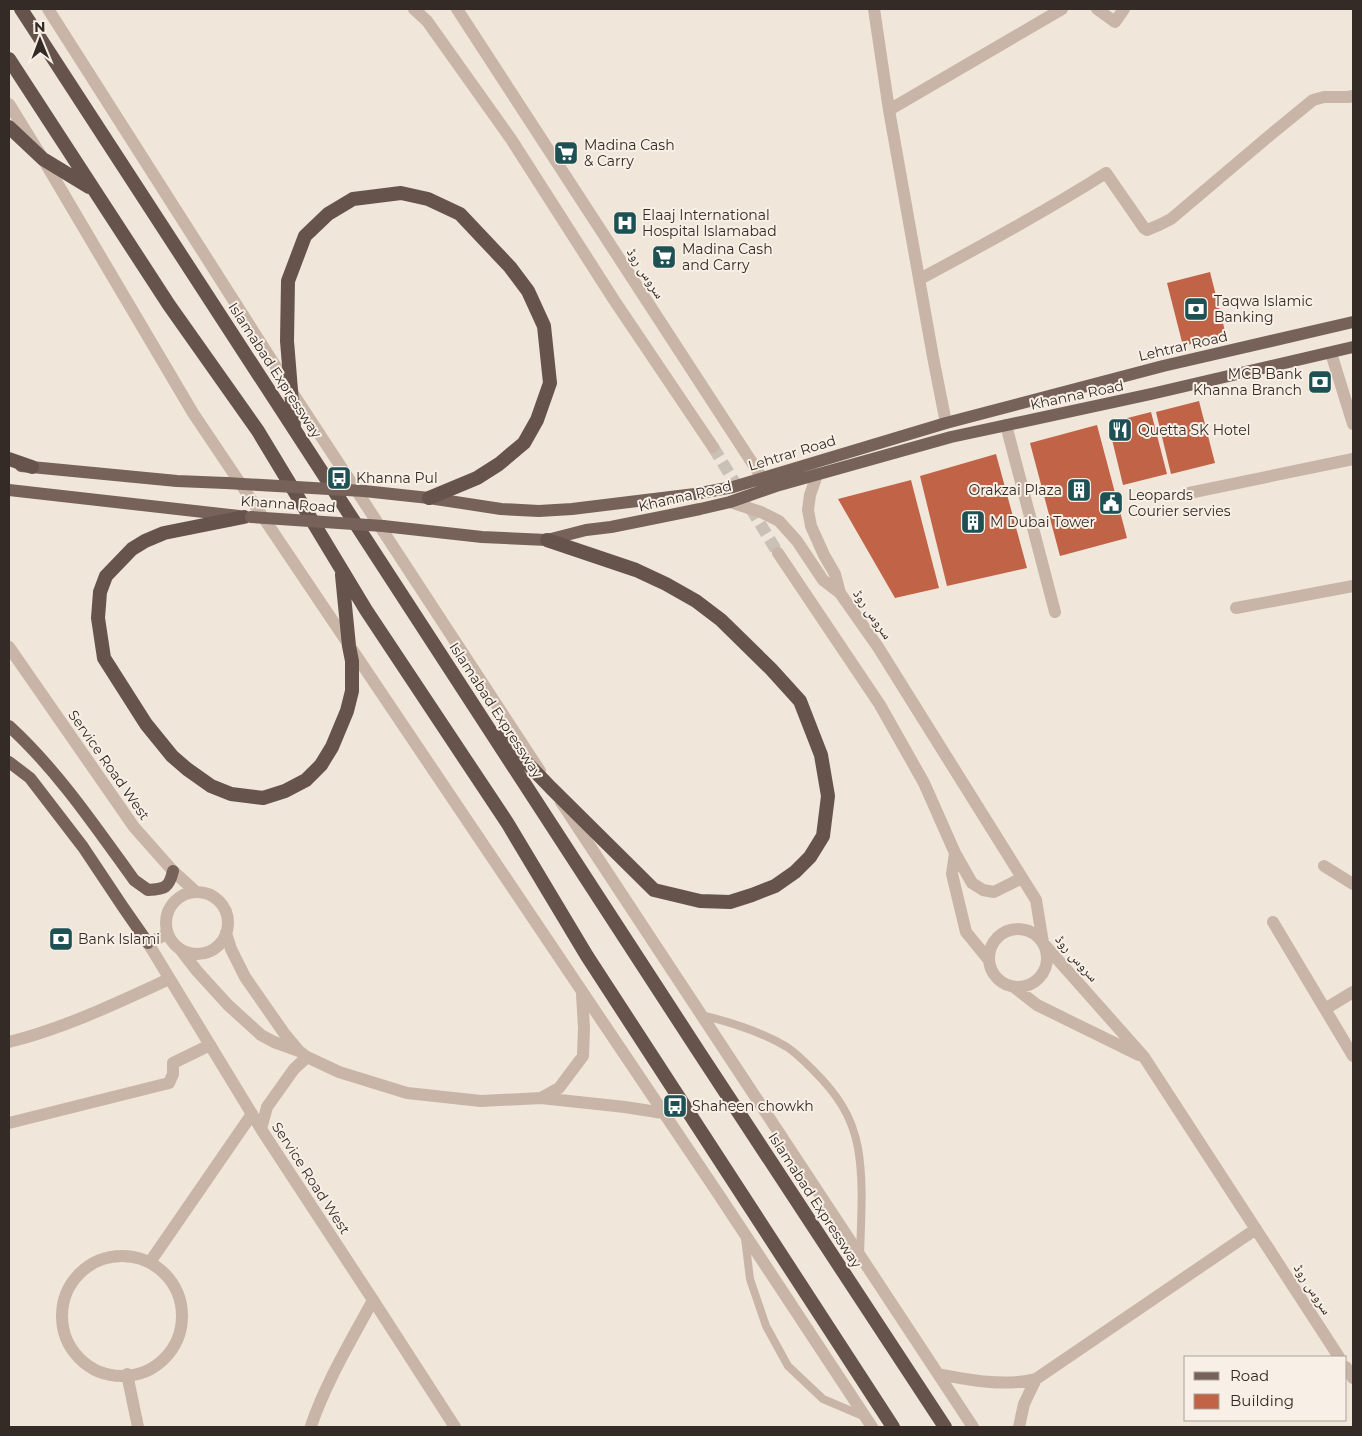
<svg xmlns="http://www.w3.org/2000/svg" width="1362" height="1436" font-family="Montserrat,'Noto Naskh Arabic',sans-serif">
<style>
.building{fill:#c16347}
.lines{fill:none;stroke-linecap:round;stroke-linejoin:round}
.tertiary-tunnel{stroke:#cac1b6;stroke-width:12;stroke-dasharray:12 6;stroke-linecap:butt}
.service{stroke:#c8b5a7;stroke-width:8}
.minor{stroke:#c8b5a7;stroke-width:12}
.tertiary{stroke:#c8b5a7;stroke-width:12}
.primary{stroke:#766259;stroke-width:12}
.trunk{stroke:#66544c;stroke-width:14}
.primary-bridge{stroke:#766259;stroke-width:12}
.labels{text-anchor:middle;stroke-width:4;stroke-linejoin:round;paint-order:stroke}
.poi-label{font-size:14px;fill:#342b27;stroke:#f8f0e6;text-anchor:start}
.street-label{font-size:14px;fill:#342b27;stroke:#f8f0e6}
</style>
<rect width="100%" height="100%" fill="#f0e6da"/>
<path class="building" d="M1210,272l16,63 -43,11 -16,-63z
M1199,401l16,62 -44,11 -15,-62z
M1151,412l16,62 -44,11 -15,-62z
M1097,425l30,113 -67,18 -30,-113z
M996,454l31,114 -80,18 -27,-110z
M911,480l28,108 -44,10 -57,-99z"/>
<g class="lines">
<path class="tertiary-tunnel" d="M713,447l65,106"/>
<path class="service" d="M701,1015c30,7 59,16 86,32 9,6 18,15 26,23 23,23 39,45 45,78 6,35 3,71 2,107
M745,1238l5,41 16,47 22,40 35,33 40,17"/>
<path class="minor" d="M874,9l15,101 44,247 13,66
M1097,9l18,13 9,-13
M889,110l173,-101
M920,279c63,-34 126,-68 186,-106l38,55 3,2 12,-5 12,-6 98,-83 44,-36 11,-3h24l5,-1
M1331,353l22,71
M1189,493l164,-34
M1236,608l117,-22
M1324,866l29,18
M1273,922l80,134
M1325,1009l28,-17
M9,1042c56,-14 108,-39 160,-63
M9,1123l160,-40 4,-9v-11l37,-18
M62 1316a60 60 0 1 1 120 0a60 60 0 1 1-120 0Z
M150,1262l102,-148
M127,1374l11,53
M312,1427l-1,-1c15,-44 40,-85 62,-126"/>
<path class="tertiary" d="M48,9l244,383 248,379
M414,9l13,12 84,118 103,161 99,147
M457,9l305,469
M9,104l34,55 150,254 526,782 153,232
M1006,425l49,187
M817,475l-7,20 -2,15 3,16 13,29 11,19 5,19 38,54 158,253 7,43 101,114 195,300
M730,502l31,10 18,9 18,20 26,39 17,13
M778,553l102,152 44,78 31,70 17,30 11,7 11,2 28,-14
M9,647l125,180 39,44 23,21
M561,802l412,625
M955,853l-3,21 14,58 22,27
M166 923a31 31 0 1 1 62 0a31 31 0 1 1-62 0Z
M989 958a29 29 0 1 1 58 0a29 29 0 1 1-58 0Z
M226,933l5,16 14,28 39,56 15,18 8,6 32,15 68,21 74,8 60,-3 84,9 38,6
M167,934l-19,9 113,186 112,171 82,127
M180,949l17,22 31,34 33,30 13,7 25,9
M1014,987l23,18 102,50
M541,1098l18,-10 24,-32 1,-28 -2,-34
M261,1129l6,-22 27,-38 13,-12
M1346,1367l7,11
M938,1374c31,6 67,13 98,5l220,-150
M1019,1427l5,-23 12,-25"/>
<path class="primary" d="M21,466l156,15 49,2
M9,490l230,26
M364,491l65,7 72,11 38,2 33,-2 123,-15 38,-7 213,-64 217,-57 190,-44
M383,526l99,11 65,3 39,-10 25,-3 89,-18 30,-7 46,-16 175,-49 200,-43 202,-47
M9,726c49,45 86,100 125,154l14,10c17,-1 21,-2 25,-19
M9,762l21,16 53,69 40,60 25,36"/>
<path class="trunk" d="M21,9l676,1040 248,378
M9,59l160,246 89,126 108,179 142,214 79,132 306,471
M9,127l34,32 46,28
M294,427l-7,-86 1,-60 17,-45 23,-22 25,-15 48,-6 27,6 32,15 50,53 18,24 16,35 6,57 -13,37 -13,23 -25,21 -22,14 -48,20
M9,459l23,8
M244,517l-80,16 -19,8 -13,8 -26,27 -6,16 -2,26 6,40 42,66 26,32 15,13 24,17 20,8 32,4 22,-7 21,-11 15,-15 11,-18 15,-36 5,-20v-30l-3,-15 -7,-71
M500,735l51,53 103,102 46,11 30,1 22,-7 23,-9 20,-14 15,-15 13,-21 5,-40 -7,-41 -21,-54 -29,-32 -50,-49 -25,-19 -30,-17 -30,-14 -89,-30"/>
<path class="primary-bridge" d="M226,483l138,8
M251,517l132,9"/>
</g>
<defs>
<symbol id="supermarket-square" viewBox="-11 -11 22 22"><rect x="-9" y="-9" width="18" height="18" rx="4" fill="#1e5154" stroke="#f8f0e6"/><path d="M-6-5.5h2.5l.6 2H6L4.5 2H-2.5L-4.4-4H-6ZM-1.5 3.2a1.3 1.3 0 1 0 .1 0ZM3 3.2a1.3 1.3 0 1 0 .1 0Z" fill="#fff"/></symbol>
<symbol id="hospital-square" viewBox="-11 -11 22 22"><rect x="-9" y="-9" width="18" height="18" rx="4" fill="#1e5154" stroke="#f8f0e6"/><path d="M-5-5h3v3.5h4V-5h3V5h-3V1.5h-4V5h-3Z" fill="#fff"/></symbol>
<symbol id="bank-square" viewBox="-11 -11 22 22"><rect x="-9" y="-9" width="18" height="18" rx="4" fill="#1e5154" stroke="#f8f0e6"/><path d="M-6-4H6V4H-6ZM0-2.3a2.3 2.3 0 1 0 0 4.6a2.3 2.3 0 1 0 0-4.6Z" fill="#fff"/></symbol>
<symbol id="restaurant-square" viewBox="-11 -11 22 22"><rect x="-9" y="-9" width="18" height="18" rx="4" fill="#1e5154" stroke="#f8f0e6"/><path d="M-5-6h1v4h1v-4h1v4h1v-4h1v5L-1.5 .5V6h-2V.5L-5-1ZM5-6V6H3V1.5H1.5Q1.5-4 5-6Z" fill="#fff"/></symbol>
<symbol id="bus-square" viewBox="-11 -11 22 22"><rect x="-9" y="-9" width="18" height="18" rx="4" fill="#1e5154" stroke="#f8f0e6"/><path d="M-5-6H5V4H4V6H2V4H-2V6H-4V4H-5ZM-3.5-4V0h7V-4ZM-3.5 1.2v1.5H-2V1.2ZM2 1.2v1.5H3.5V1.2Z" fill="#fff"/></symbol>
<symbol id="building-square" viewBox="-11 -11 22 22"><rect x="-9" y="-9" width="18" height="18" rx="4" fill="#1e5154" stroke="#f8f0e6"/><path d="M-4-6H4V6H1V3H-1V6H-4ZM-2.5-4.3h1.7v1.8h-1.7ZM.8-4.3h1.7v1.8H.8ZM-2.5-1h1.7V.8h-1.7ZM.8-1h1.7V.8H.8Z" fill="#fff"/></symbol>
<symbol id="civic-square" viewBox="-11 -11 22 22"><rect x="-9" y="-9" width="18" height="18" rx="4" fill="#1e5154" stroke="#f8f0e6"/><path d="M-.6-6.5H3V-4.5H.6V-3L4-1V1h2V6H-6V1h2V-1L-.6-3ZM-1.2 2.5V6h2.4V2.5Z" fill="#fff"/></symbol>
</defs>
<g fill-rule="evenodd">
<use href="#supermarket-square" x="552" y="139" width="28" height="28"/>
<use href="#hospital-square" x="611" y="209" width="28" height="28"/>
<use href="#supermarket-square" x="650" y="243" width="28" height="28"/>
<use href="#bank-square" x="1182" y="295" width="28" height="28"/>
<use href="#bank-square" x="1306" y="368" width="28" height="28"/>
<use href="#restaurant-square" x="1106" y="416" width="28" height="28"/>
<use href="#bus-square" x="325" y="464" width="28" height="28"/>
<use href="#building-square" x="1065" y="476" width="28" height="28"/>
<use href="#civic-square" x="1097" y="489" width="28" height="28"/>
<use href="#building-square" x="959" y="508" width="28" height="28"/>
<use href="#bank-square" x="47" y="925" width="28" height="28"/>
<use href="#bus-square" x="661" y="1092" width="28" height="28"/>
</g>
<g class="labels">
<g class="poi-label">
<text x="584" y="150">Madina Cash<tspan x="584" dy="16">&amp; Carry</tspan></text>
<text x="642" y="220">Elaaj International<tspan x="642" dy="16">Hospital Islamabad</tspan></text>
<text x="682" y="254">Madina Cash<tspan x="682" dy="16">and Carry</tspan></text>
<text x="1214" y="306">Taqwa Islamic<tspan x="1214" dy="16">Banking</tspan></text>
<text x="1302" y="379" text-anchor="end">MCB Bank<tspan x="1302" dy="16">Khanna Branch</tspan></text>
<text x="1138" y="435">Quetta SK Hotel</text>
<text x="356" y="483">Khanna Pul</text>
<text x="1062" y="495" text-anchor="end">Orakzai Plaza</text>
<text x="1128" y="500">Leopards<tspan x="1128" dy="16">Courier servies</tspan></text>
<text x="990" y="527">M Dubai Tower</text>
<text x="78" y="944">Bank Islami</text>
<text x="692" y="1111">Shaheen chowkh</text>
</g>
<g class="street-label">
<text transform="translate(646 273) rotate(57)" y="5">سروس روڈ</text>
<text transform="translate(1183 346) rotate(-13)" y="5">Lehtrar Road</text>
<text transform="translate(275 370) rotate(57)" y="5">Islamabad Expressway</text>
<text transform="translate(1077 395) rotate(-12)" y="5">Khanna Road</text>
<text transform="translate(792 453) rotate(-17)" y="5">Lehtrar Road</text>
<text transform="translate(685 496) rotate(-13)" y="5">Khanna Road</text>
<text transform="translate(288 504) rotate(4)" y="5">Khanna Road</text>
<text transform="translate(873 614) rotate(55)" y="5">سروس روڈ</text>
<text transform="translate(496 710) rotate(57)" y="5">Islamabad Expressway</text>
<text transform="translate(109 765) rotate(55)" y="5">Service Road West</text>
<text transform="translate(1077 958) rotate(49)" y="5">سروس روڈ</text>
<text transform="translate(311 1178) rotate(57)" y="5">Service Road West</text>
<text transform="translate(815 1200) rotate(57)" y="5">Islamabad Expressway</text>
<text transform="translate(1313 1289) rotate(57)" y="5">سروس روڈ</text>
</g>
</g>
<rect width="1362" height="1436" fill="none" stroke="#342b27" stroke-width="20"/>
<rect x="1184" y="1356" width="162" height="65" fill="#f8f0e6" stroke="#aaa19a"/>
<rect x="1194" y="1372" width="25" height="8" fill="#766259" stroke="#aaa19a"/>
<text x="1230" y="1381" font-size="15" fill="#342b27">Road</text>
<rect x="1194" y="1394" width="25" height="15" fill="#c16347" stroke="#aaa19a"/>
<text x="1230" y="1406" font-size="15" fill="#342b27">Building</text>
<g transform="translate(40 40) rotate(359)" stroke="#f8f0e6" stroke-width="4" paint-order="stroke">
<path d="M0-4L9 19L0 12L-9 19Z" fill="#342b27"/>
<text y="-8" font-size="14" font-weight="bold" text-anchor="middle" fill="#342b27">N</text>
</g>
</svg>
